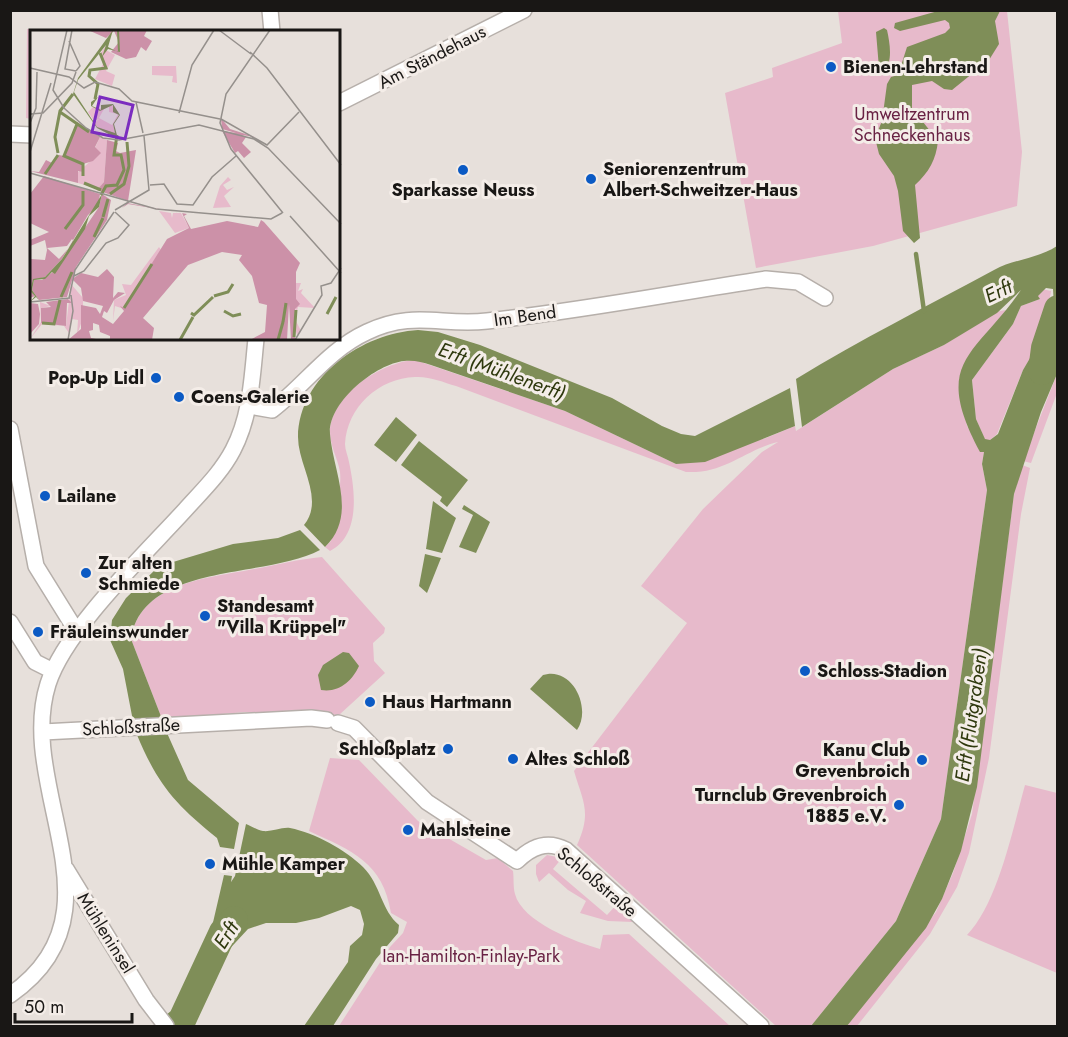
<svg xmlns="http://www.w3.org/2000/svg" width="1068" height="1037" font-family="Jost,sans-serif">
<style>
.green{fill:#e7bacb}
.water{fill:#7f8e58}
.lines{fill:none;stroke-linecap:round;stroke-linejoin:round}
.stream{stroke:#7f8e58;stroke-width:4.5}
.river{stroke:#7f8e58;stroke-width:28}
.street-casing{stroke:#b6afaa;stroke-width:18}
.street{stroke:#fff;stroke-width:15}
.poi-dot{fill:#0b5ac4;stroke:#f4ede8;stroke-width:2}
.labels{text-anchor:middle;stroke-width:6;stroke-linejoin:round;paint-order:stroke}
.street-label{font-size:18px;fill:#191715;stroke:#f4ede8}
.poi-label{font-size:18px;font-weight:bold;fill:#191715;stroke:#f4ede8;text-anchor:start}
.park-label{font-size:18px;fill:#692244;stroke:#f4ede8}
.water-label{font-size:20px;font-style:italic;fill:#2f390e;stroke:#f4ede8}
.inset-river{fill:none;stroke:#7f8e58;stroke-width:3}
.inset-road{fill:none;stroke:#95908c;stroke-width:1.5}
.view{fill:#7b2cbf;fill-opacity:0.15;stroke:#7b2cbf;stroke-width:3}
.inset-edge{fill:none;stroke:#191715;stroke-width:3}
</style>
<rect width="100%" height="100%" fill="#e7e0db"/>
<path class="green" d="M838,11h169l15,141 -5,54 -144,40 -117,22 -31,-175 48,-16 -1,-9 70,-25z
M27,29h79v3h-74l-1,87 -5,-1z
M1042,289l9,2 -6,36 -6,17 -16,26 -26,64 -7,6h-5l-9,-21 -4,-39 41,-56 8,-18 19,-7 -3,-3z
M1006,310l-47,69 8,47 17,26 -2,12 5,26 -46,329 -45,102 -85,105h-35l-199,-181c15,-33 6,-43 -3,-74l113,-148 -46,-37 62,-77 59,-57 16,-10c-34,8 -53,32 -92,30l-230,-86c-13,-4 -27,-10 -41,-9 -36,1 -68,30 -70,67 0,6 3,12 4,18 6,28 12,73 -19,89l-5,-4 6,-6c3,-20 11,-50 9,-69 -2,-13 -10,-26 -10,-40 1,-38 52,-70 85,-72l150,51 111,53 90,-26 29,-12 1,5 97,-62 51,-24 50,-33z
M1057,374v19l-26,70 -8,-2z
M1022,465l8,3 -9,46 -32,244 -20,95 -12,34 -27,47 -73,92h-10l89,-114 17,-39 19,-59 42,-320z
M322,557l63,71 -1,5 -11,10 1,18 11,12 -46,42 -94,-3 -83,7 -31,-80c9,-57 78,-61 123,-70 23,-4 45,-10 68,-12z
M330,758l29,2 59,61 68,39 12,-2 15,13c1,7 0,16 2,23 7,28 61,48 85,55l3,-14 26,-1 101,92h-391l51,-79 13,-14 4,-11 -16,-9c-8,-51 -39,-62 -82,-82z
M1025,785l32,8v180l-90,-38c31,-32 46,-107 58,-150z
M547,855l15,3 -9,11 54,46 10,-11 17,16 -1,2 -25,-1 -28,-8 6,-12 -18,-11 -19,-17 -10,9 -3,-8v-9z"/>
<path class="water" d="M938,11h62l-5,10 4,23 -10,16 -37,30 -8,-1 -12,-8 -20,4v23l26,33c-2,19 -9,31 -23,44l5,53 -6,5 -11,-12 -5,-40 -4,-15 -15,-22 -4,-16 7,-17 5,-37 4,-7 7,-2 9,-28 38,-14 5,-5 -1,-5 -4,-3 -45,11 -6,-3 1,-5z
M884,28l3,2c3,14 6,31 -3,42l-5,-4 -3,-36z
M1057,246v78l-5,15 -8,-3 10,-29 -1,-18 -7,-1 -8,8 2,3 -19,7 -8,18 -41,56 4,39 9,20 5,1 8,-6 25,-64 17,-29 17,6v27l-16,38 -27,82 -37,293 -16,64 -19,48 -16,29 -79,98h-36l85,-105 45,-102 46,-329 -5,-26 2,-12h-4c-49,-92 -5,-95 41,-162l-24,23 -53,32 -51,24 -91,58 -6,-48c64,-39 131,-73 198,-109 20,-11 43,-11 63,-24z
M418,330l20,2 42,13 132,53 50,28 19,8 14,2 95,-48 5,38 -90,36 -29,2 -111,-53 -134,-46c-9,-3 -17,-5 -27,-4 -28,3 -76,41 -74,73 3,38 28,81 -5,113l-21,-22c21,-26 -6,-59 -6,-88 1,-61 65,-104 120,-107z
M396,417l21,18 -21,27 -22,-17z
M419,441l49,39 -21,27 -7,-6 2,-4 -41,-32z
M433,501l23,17 -14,35 -16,-4z
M464,505l26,17 -14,31 -17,-6 14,-32 -11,-6z
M300,530l20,20c-54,29 -177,12 -189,89l31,80 -29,2 -10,-52 -13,-29 2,-20 14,-22 31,-30 16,-6 60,-18 45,-6z
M425,554l16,4 -14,35 -8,-7z
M343,652l6,1 10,13c-7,15 -20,27 -38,24l-3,-15 5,-10z
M548,674c27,-3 43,36 29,56l-47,-41 13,-14z
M167,733l21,47 51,43 -5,26 -14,-2 -3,-9c-42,-34 -59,-53 -80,-103z
M246,824c5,2 11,6 17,7 9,1 18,-4 27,-3 25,5 56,22 73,39 18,18 18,43 36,58l-1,8 -22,26 -43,67h-29l44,-64 2,-16 12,-11 2,-11 -4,-14 -9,-4 -32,12 -23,5h-30l-18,6 -25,27 -8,-2 -7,-10 16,-69 8,1 -1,6 4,-6z"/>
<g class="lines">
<path class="stream" d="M916,254l8,57"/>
<path class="river" d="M1042,371l3,-23 13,-39
M175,1026l7,-6 41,-88 11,-12"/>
<defs>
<path id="street" d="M270,10l2,22
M339,103l185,-93
M10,134l22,1
M249,406l23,4c33,-25 56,-60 95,-78 46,-22 74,-6 120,-11 94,-10 186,-28 279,-42l32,3 27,16
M10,429l26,137 41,66
M10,622l25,40 18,9
M338,723l16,5 73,74 90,59c14,-14 30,-21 49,-11l195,176
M43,732l268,-14 16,2
M66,869l80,131 20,26
M10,995c119,-82 5,-206 38,-311 17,-54 97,-130 137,-174 17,-19 36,-37 48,-60 18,-34 19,-73 23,-111"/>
</defs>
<use href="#street" class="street-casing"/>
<use href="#street" class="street"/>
</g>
<g class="poi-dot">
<circle cx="831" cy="67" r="6"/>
<circle cx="463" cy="170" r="6"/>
<circle cx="591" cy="179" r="6"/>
<circle cx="156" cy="378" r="6"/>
<circle cx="179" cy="397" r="6"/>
<circle cx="45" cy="496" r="6"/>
<circle cx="86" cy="573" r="6"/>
<circle cx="205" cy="616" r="6"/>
<circle cx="38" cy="632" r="6"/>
<circle cx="805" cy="671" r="6"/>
<circle cx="370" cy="702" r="6"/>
<circle cx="448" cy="749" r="6"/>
<circle cx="513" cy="759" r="6"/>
<circle cx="922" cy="760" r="6"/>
<circle cx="899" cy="805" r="6"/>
<circle cx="408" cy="830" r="6"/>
<circle cx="210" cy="864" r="6"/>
</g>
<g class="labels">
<g class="street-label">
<text transform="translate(432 57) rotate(-27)" y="6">Am Ständehaus</text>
<text transform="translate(525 316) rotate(-8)" y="6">Im Bend</text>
<text transform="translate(131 727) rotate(-3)" y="6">Schloßstraße</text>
<text transform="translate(597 882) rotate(40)" y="6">Schloßstraße</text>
<text transform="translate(106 933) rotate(58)" y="6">Mühleninsel</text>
</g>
<g class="poi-label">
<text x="843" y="73">Bienen-Lehrstand</text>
<text x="603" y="175">Seniorenzentrum<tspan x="603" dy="21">Albert-Schweitzer-Haus</tspan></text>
<text x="463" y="196" text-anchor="middle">Sparkasse Neuss</text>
<text x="144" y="384" text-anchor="end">Pop-Up Lidl</text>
<text x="191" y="403">Coens-Galerie</text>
<text x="57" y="502">Lailane</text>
<text x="98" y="569">Zur alten<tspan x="98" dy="21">Schmiede</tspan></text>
<text x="217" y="612">Standesamt<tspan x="217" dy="21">"Villa Krüppel"</tspan></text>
<text x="50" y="638">Fräuleinswunder</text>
<text x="817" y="677">Schloss-Stadion</text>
<text x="382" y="708">Haus Hartmann</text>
<text x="436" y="755" text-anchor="end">Schloßplatz</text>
<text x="910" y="756" text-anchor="end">Kanu Club<tspan x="910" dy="21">Grevenbroich</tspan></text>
<text x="525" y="765">Altes Schloß</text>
<text x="887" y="801" text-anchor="end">Turnclub Grevenbroich<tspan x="887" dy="21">1885 e.V.</tspan></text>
<text x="420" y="836">Mahlsteine</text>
<text x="222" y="870">Mühle Kamper</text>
</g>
<g class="park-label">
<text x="912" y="120">Umweltzentrum<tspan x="912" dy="21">Schneckenhaus</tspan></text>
<text x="471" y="962">Ian-Hamilton-Finlay-Park</text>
</g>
<g class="water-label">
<text transform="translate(998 291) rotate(-25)" y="7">Erft</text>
<text transform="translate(502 371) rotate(20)" y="7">Erft (Mühlenerft)</text>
<text transform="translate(971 715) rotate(-82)" y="7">Erft (Flutgraben)</text>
<text transform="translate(226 935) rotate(-57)" y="7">Erft</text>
</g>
</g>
<g transform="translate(30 30)">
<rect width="310" height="310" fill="#e7e0db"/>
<path d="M77,14l-1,6 9,5 -9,16 9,4 -3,11 -17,-7 9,-17 -4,-8zM122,36h24l1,17 -5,-1 1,-6 -21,-1zM79,75h3l7,10 -6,9 3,13 -19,-10 -3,-4 5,-4 -5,2 -6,-9 5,-5 11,2 -5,9 13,7 6,-11 -9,-2zM70,107l7,3 -3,42 -6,7 -20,-6v-11l22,-19 -5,-5zM198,147l3,3 -8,5 4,5 7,-3 -10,9 7,11 -18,1 7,-22zM129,181l12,2 1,5 1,-5h8l8,15 -14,5zM129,217l2,3 -37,59 -9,-3 -2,15 1,-21 12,-5 -4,-11 9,1zM266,253h5l-3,8 5,-2 -2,4 14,15 -17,-1 -3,12 6,12 -4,4 -2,-7zM41,254l12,14v20l-6,17 1,-15 -6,-1 -3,14 -5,-7 -22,-2 -12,15 11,-17 -1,-20 11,4 -10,2v5l14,2 -1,5 -13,-2v5l23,3h2z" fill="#e7bacb"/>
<path d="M58,0h59l-3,6 8,5 -6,10 -5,-4 -5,10 -10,2 -15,-7 8,-10 -5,-11 -8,7zM191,88l9,11 25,8 -13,-2 4,2 -4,6 9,9 -7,6 -6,-7 -3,2 -13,-22 14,2 -14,-4zM47,92l23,15 -5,10 6,6 -8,8 -10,3 1,8 -6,-1v12l-48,-12 9,1 7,-12 6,3 -6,10 13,-18 5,1zM77,110l11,3 -2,8 4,2 16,-3 -8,51 -31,-11 7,-8zM14,146l56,18 -2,12 -10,9 -26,44 -17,18 -12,3 -3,10 5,6 -5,2v-34l1,-5 14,1 2,-10 -2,-10 -15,6v-6l19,-8 -19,-9v-29zM42,209l2,3 -15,17 -12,-11 20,-2zM72,164l9,6 -4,20 -31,47 -9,30 -28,3 -7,-10 2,-10h8l15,-11 42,-62zM97,173l60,11 -3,2 7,13 36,-8 31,6 3,-7 3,2 36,41 -4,9v27l4,5 -5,5v31h-4l-2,-36 -2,36h-37l15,-8 2,-27 -8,-2 -7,-27 -13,-16 3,-5 -20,-3 -34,13 -45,53 11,10 -2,12h-42v-4l-10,-4 -1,-7 -6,-2v7l-4,1 2,7 10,2h-33l13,-11v-24l15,3 4,6 3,-8 -20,-5 -2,-13 -9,-9 9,-6 17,4 9,-8 7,8 -1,21 5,-6 7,1 -11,7 -7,13 -3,-2 -2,6 11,7 11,-13 -4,-5 4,2 43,-69 22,-11 -7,-15 -54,-9 -6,4zM38,269l4,4h-5l-1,23 -25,-3v-15l10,-1 -5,-5zM0,273l8,1 2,10 -1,10 -9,10z" fill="#cc91a8" fill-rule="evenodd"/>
<path d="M83,0l-5,17 10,5 -1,-21 2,-1 1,22 -12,-3 -6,8 4,-12 -28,35 -4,12 23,35 18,6 -2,-9 6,-9 -6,-3v-7l-13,6 -9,-5v-4l7,-5 -6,9 9,4v-5l12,-1 7,11 -6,9 4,15 -21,-11 -24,-34 5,-16zM72,164l-3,13 -10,9 -4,13 -30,45 -3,-2 -7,7 -11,1 -2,10 7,10 -3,-3 -6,5 5,-6 -5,-5 3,-12 12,-2 17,-18z" fill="#7f8e58"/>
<path class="inset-river" d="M65,69l3,-15 -9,-8 1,-6 16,-2 -6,-15M30,82l29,20M47,94l-13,32 19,8v12M28,123l-3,-16 5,-26 13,-17M15,144l13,-19M54,153l17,7M80,164l14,-10 5,-18 -2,-24M71,165l5,-9 11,-1 7,-15 -3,-15h-7l3,-20M73,187l5,-18M35,199l18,-24v-14M64,207l9,-19M184,266l14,-4 5,-8M31,267l11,-25M94,278l28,-44M194,281l9,5 8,-2M161,283l3,2 19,-18M297,284l9,-17M253,292l3,-19M12,293l12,1 6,-24M264,307l2,-27M150,310l13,-23M248,310l5,-18"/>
<path class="inset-road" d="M37,0l-14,60 11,18 22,20 17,10 16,2 80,-15 55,14 14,9 73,76M42,0l-7,39 11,2M189,0l32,24M240,0l-44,64 -6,29 11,26 52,64M39,11l11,25 -4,5M220,22l17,16 74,97M0,38l39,9 15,11 11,-6 24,7 13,12 88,18M106,72l7,31M149,83l13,-48 22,-35M0,84l13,-1 29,-30 4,-11M191,89l46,26 32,-33M0,93l6,-15 1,-36M0,122l21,-69M0,143l126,36 115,10 11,-6M120,155l14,-1 13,20 16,1 19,-28 24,-21M85,180l34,-20 -5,-54M260,186l51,57M44,246l10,-5 22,-28 12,-5 11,-13 -14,-13M39,268l6,-28 39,-58M0,272l40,-4M38,310l5,-29 -2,-16M265,310l27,-45 -1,-9 10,-3 10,-15"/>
<path class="view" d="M70,67l33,8 -8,34 -33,-7z"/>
<rect width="310" height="310" class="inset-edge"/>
</g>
<rect width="1068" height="1037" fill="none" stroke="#191715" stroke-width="24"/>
<path d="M15 1013v9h117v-9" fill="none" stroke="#191715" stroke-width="3"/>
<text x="24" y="1013" font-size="18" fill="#191715" stroke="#f4ede8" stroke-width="4.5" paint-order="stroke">50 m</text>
</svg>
